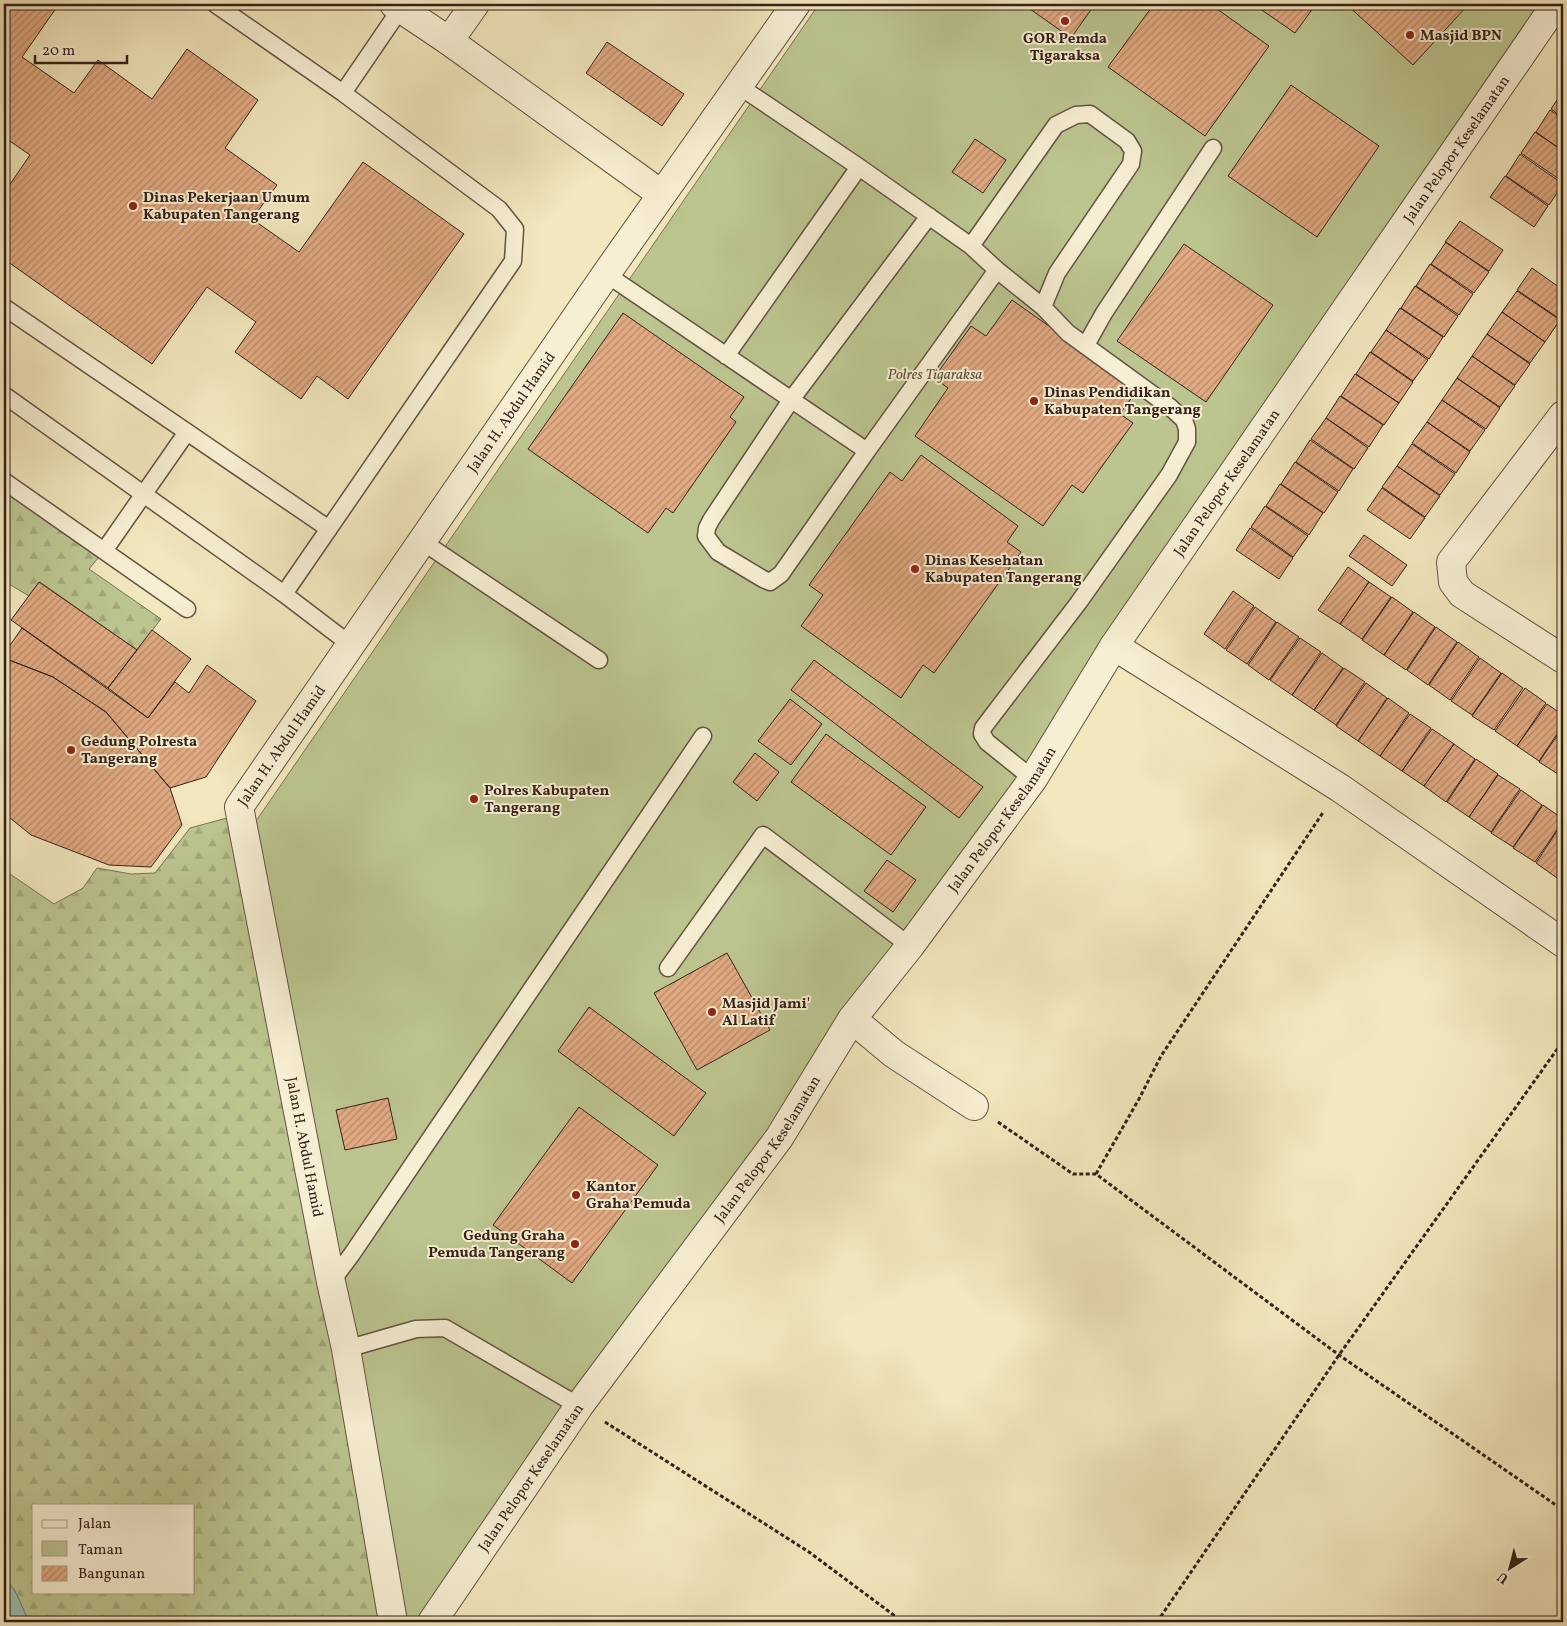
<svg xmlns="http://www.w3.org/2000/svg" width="1567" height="1626" font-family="Vollkorn,serif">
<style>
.forest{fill:url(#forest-firs);stroke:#787354;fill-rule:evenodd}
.park{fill:#bcc590;stroke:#787354}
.water{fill:#9bc0b0;stroke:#728074}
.building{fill:url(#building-hatch);stroke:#352119}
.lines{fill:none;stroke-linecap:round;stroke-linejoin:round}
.service-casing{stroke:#645242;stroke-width:19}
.minor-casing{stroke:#645242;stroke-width:30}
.path{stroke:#352119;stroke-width:3;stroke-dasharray:4 2.5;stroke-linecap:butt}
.service{stroke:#f7efd4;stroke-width:16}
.minor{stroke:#f7efd4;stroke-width:28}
.poi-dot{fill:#8f2418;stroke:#f7efd4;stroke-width:2}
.labels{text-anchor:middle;stroke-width:4;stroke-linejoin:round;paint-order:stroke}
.poi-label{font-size:15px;font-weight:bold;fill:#352119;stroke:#f7efd4;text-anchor:start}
.street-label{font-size:15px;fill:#352119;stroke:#f7efd4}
.park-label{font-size:15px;font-style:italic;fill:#5e523d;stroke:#f7efd4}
</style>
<defs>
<pattern id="forest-firs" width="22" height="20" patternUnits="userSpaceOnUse" patternTransform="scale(1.25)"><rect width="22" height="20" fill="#bcc590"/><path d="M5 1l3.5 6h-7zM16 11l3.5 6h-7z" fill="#a2a97c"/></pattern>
<pattern id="building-hatch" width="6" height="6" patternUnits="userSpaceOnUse" patternTransform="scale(1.25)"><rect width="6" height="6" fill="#e1aa82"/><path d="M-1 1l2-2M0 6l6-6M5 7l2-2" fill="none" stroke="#b78a6a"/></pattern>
</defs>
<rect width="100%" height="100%" fill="#f2e7bd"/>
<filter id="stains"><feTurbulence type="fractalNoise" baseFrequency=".004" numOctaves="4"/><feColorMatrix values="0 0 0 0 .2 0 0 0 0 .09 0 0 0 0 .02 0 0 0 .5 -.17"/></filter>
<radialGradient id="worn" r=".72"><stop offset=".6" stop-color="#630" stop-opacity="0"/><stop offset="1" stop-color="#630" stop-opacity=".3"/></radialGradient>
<path class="forest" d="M4,481l100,70 -15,18 72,50 -24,31 -97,-68 -11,14 -25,-15z
M238,815l155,807h-364l-14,-31 -11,-14v-707l50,34 29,-16 14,-20 34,6 24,-1 35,-45zM34,1505h160v87h-160z"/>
<path class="park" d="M819,4h733l-213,323 -906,1295h-38l-139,-801z"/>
<path class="water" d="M4,1577l11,14 14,31h-25z"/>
<path class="building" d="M4,4h55l-37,53 52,36 24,-33 54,39 35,-50 71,51 -33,48 52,37 -25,34 47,33 64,-90 101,72 -116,165 -31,-23 -16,23 -66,-47 21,-30 -49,-35 -55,77 -148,-105v-66l26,-38 -26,-18z
M1023,4h72l-24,34z
M1154,4h56l59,42 -64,90 -97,-69z
M1253,4h63l-21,29z
M1346,4h119l2,2 -54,59z
M607,42l77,52 -22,32 -76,-53z
M1291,85l88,61 -62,91 -89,-61z
M1563,91v27l-12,-9z
M1550,110l13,9v32l-27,-19z
M1535,132l28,19v31l-42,-29z
M975,139l31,21 -23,33 -31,-21z
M1520,154l43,30 -14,21 -43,-29z
M1505,176l43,30 -14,21 -44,-30z
M1460,221l43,29 -14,21 -44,-29z
M1446,242l43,30 -15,21 -43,-29z
M1184,244l89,61 -67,97 -89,-61z
M1430,264l43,30 -14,21 -43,-29z
M1532,268l31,22v25l-3,4 -43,-29z
M1415,286l43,30 -14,21 -43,-29z
M1517,291l43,29 -15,22 -43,-30z
M1012,300l126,89 -18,25 13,9 -50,70 -11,-8 -29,41 -128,-90 33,-48 -14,-10 37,-52 15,10z
M1400,308l43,29 -14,22 -43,-29z
M1502,312l43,30 -15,21 -43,-29z
M623,313l121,84 -14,20 6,5 -63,91 -7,-5 -18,25 -120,-84z
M1386,330l42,30 -15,21 -42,-29z
M1487,334l43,30 -15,21 -43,-29z
M1370,352l43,30 -14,21 -43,-29z
M1472,356l43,30 -15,21 -43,-29z
M1355,374l44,29 -15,22 -43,-29z
M1457,378l43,30 -14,21 -44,-29z
M1340,396l43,29 -14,22 -43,-29z
M1442,400l43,30 -15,21 -43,-29z
M1326,418l42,30 -14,21 -43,-30z
M1427,422l43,30 -14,21 -44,-30z
M1310,440l43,29 -14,22 -43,-29z
M1412,444l43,30 -15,21 -43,-29z
M921,455l97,71 -11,16 14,10 -87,121 -11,-8 -22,33 -100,-72 22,-31 -14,-10 81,-113 12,9z
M1295,462l43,30 -14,21 -43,-29z
M1397,466l43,30 -15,21 -43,-30z
M1280,484l43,29 -14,22 -43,-29z
M1382,488l43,30 -15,21 -43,-29z
M1265,506l43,30 -15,21 -42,-30z
M1250,528l43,30 -14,21 -43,-29z
M1364,535l43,30 -15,21 -43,-30z
M1348,567l21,15 -29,42 -22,-14z
M39,582l98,68 -29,38 -97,-68z
M1369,582l22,15 -29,42 -22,-15z
M1233,591l21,15 -29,43 -21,-15z
M1392,597l21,15 -29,43 -22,-15z
M1255,607l21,15 -29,42 -21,-14z
M1414,612l21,15 -29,43 -22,-15z
M1277,622l22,15 -30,43 -21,-15z
M1436,627l21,15 -29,43 -21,-15z
M22,628l126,90 27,-36 14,11 18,-28 49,36 -50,76 -36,11 -64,-76 -53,-35 -49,-19v-4z
M152,630l39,29 -43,59 -40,-30z
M1300,638l21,14 -29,43 -22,-15z
M1458,642l21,15 -29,43 -21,-15z
M1322,653l21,15 -29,42 -22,-15z
M4,658l49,19 53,35 64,76 12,37 -31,42 -42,-2 -78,-30 -27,-22z
M1480,658l21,15 -29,42 -21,-14z
M814,660l169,127 -24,31 -168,-128z
M1344,668l21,14 -29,43 -22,-15z
M1502,673l21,15 -29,42 -22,-14z
M1366,683l21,15 -29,43 -22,-15z
M1525,688l21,15 -29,43 -22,-15z
M1388,698l21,15 -29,43 -22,-15z
M790,699l32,25 -31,41 -33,-24z
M1547,704l16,11v10l-24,36 -22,-15z
M1410,714l21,14 -29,43 -22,-15z
M1563,727v46l-2,3 -22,-14z
M1432,729l22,15 -30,42 -22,-15z
M826,734l100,73 -35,48 -100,-73z
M1454,744l21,15 -29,43 -22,-16z
M755,753l24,19 -22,29 -24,-19z
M1476,759l22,15 -29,43 -22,-15z
M1498,775l22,14 -29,43 -22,-15z
M1521,790l21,15 -29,42 -22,-14z
M1543,805l20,14v2l-28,41 -22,-14z
M1563,822v46l-6,10 -21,-15z
M887,860l29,20 -23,32 -29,-21z
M727,953l43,77 -73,40 -43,-77z
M589,1007l117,86 -32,43 -116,-85z
M388,1098l9,41 -52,11 -9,-40z
M579,1107l79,58 -86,118 -79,-58z"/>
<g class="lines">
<defs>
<path id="service" d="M215,4l128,89 156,116 16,20 -2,32 -229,333
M739,86l120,81 112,79 26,24 46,37 14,-34 74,-109 2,-13 -6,-10 -37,-27 -14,1 -20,10 -85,121
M343,93l58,-85
M606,274l261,177 130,-181
M4,307l325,222
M1086,345l18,-32 109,-165
M726,356l133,-189
M4,395l280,199 67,51
M867,451l-86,123 -11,8 -7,-3 -45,-27 -12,-16 1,-8 4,-8 80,-120 138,-184
M4,481l183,128
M423,542l176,118
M104,551l83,-119
M1033,779l-46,-37 -5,-8 1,-6 96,-126 90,-127 18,-33v-13l-3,-9 -14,-13 -102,-74 -25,-26
M668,968l95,-133 147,111
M331,1282l21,-28 351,-518
M346,1349l70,-20 29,-1 134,78"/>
<g id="minor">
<path d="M394,4l55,37 212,153"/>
<path d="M449,41l26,-37"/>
<path d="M1563,415l-112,147 2,20 9,12 101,65"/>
<path d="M1114,646l226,142 223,155"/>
<path d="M852,1019l42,35 80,52"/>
<path id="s1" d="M393,1622l-47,-273 -15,-67 -92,-475 367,-533 190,-270"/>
<path id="s2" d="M432,1622l147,-216 200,-268 73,-119 58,-73 123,-167 81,-133 442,-642"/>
</g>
</defs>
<use href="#service" class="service-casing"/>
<use href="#minor" class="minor-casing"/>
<path class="path" d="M998,1122l75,52h23l243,181 224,155
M1096,1174l43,-75 22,-43 163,-245
M605,1422l204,130 94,70
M1157,1622l182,-267 224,-314"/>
<use href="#service" class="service"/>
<use href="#minor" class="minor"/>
</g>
<g class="poi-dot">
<circle cx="1065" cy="21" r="5"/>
<circle cx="1410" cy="35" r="5"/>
<circle cx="133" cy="206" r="5"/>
<circle cx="1034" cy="401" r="5"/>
<circle cx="915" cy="569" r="5"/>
<circle cx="71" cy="750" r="5"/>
<circle cx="474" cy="799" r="5"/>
<circle cx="712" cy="1012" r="5"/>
<circle cx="576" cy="1195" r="5"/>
<circle cx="575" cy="1244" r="5"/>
</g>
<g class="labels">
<g class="poi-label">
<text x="1420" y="40">Masjid BPN</text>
<text x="1065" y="43" text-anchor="middle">GOR Pemda<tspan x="1065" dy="17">Tigaraksa</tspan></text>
<text x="143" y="202">Dinas Pekerjaan Umum<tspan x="143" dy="17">Kabupaten Tangerang</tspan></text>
<text x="1044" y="397">Dinas Pendidikan<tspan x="1044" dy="17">Kabupaten Tangerang</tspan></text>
<text x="925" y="565">Dinas Kesehatan<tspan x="925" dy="17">Kabupaten Tangerang</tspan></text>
<text x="81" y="746">Gedung Polresta<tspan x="81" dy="17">Tangerang</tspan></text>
<text x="484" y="795">Polres Kabupaten<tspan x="484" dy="17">Tangerang</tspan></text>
<text x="722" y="1008">Masjid Jami'<tspan x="722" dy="17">Al Latif</tspan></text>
<text x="586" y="1191">Kantor<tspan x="586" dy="17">Graha Pemuda</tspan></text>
<text x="565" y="1240" text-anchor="end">Gedung Graha<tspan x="565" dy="17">Pemuda Tangerang</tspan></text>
</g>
<g class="street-label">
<text dy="5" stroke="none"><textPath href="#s2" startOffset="1795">Jalan Pelopor Keselamatan</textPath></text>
<text dy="5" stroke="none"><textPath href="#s1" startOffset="1309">Jalan H. Abdul Hamid</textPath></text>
<text dy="5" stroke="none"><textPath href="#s2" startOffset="1390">Jalan Pelopor Keselamatan</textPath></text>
<text dy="5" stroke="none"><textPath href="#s1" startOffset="904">Jalan H. Abdul Hamid</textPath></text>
<text dy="5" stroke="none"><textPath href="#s2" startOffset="985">Jalan Pelopor Keselamatan</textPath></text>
<text transform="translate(305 1147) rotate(79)" y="5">Jalan H. Abdul Hamid</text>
<text dy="5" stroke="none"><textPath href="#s2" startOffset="580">Jalan Pelopor Keselamatan</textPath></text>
<text dy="5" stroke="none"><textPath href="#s2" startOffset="175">Jalan Pelopor Keselamatan</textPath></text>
</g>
<g class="park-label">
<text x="935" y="379">Polres Tigaraksa</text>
</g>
</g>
<rect width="1567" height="1626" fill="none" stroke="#f2e7bd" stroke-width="20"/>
<rect x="5" y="5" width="1557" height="1616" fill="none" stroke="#352119" stroke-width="2.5"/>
<rect x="10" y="10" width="1547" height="1606" fill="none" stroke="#352119"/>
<rect x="32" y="1504" width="162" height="90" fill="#f7efd4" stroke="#a99d89"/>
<rect x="42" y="1520" width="25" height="8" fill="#f7efd4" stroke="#a99d89"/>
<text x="78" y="1528" font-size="15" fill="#352119">Jalan</text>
<rect x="42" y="1541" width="25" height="15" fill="#bcc590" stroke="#a99d89"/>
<text x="78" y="1554" font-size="15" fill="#352119">Taman</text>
<rect x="42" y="1566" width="25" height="15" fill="url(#building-hatch)" stroke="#a99d89"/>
<text x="78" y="1578" font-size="15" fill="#352119">Bangunan</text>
<g transform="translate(1510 1568) rotate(216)" stroke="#f7efd4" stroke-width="4" paint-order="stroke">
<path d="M0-4L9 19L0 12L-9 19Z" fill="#352119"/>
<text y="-8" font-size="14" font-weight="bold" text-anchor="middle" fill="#352119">U</text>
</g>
<path d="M35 55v8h92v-8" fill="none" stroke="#352119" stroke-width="2.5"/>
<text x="42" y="55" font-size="15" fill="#352119" stroke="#f7efd4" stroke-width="4" paint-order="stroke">20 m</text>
<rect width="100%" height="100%" filter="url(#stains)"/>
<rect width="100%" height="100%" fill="url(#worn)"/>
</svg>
